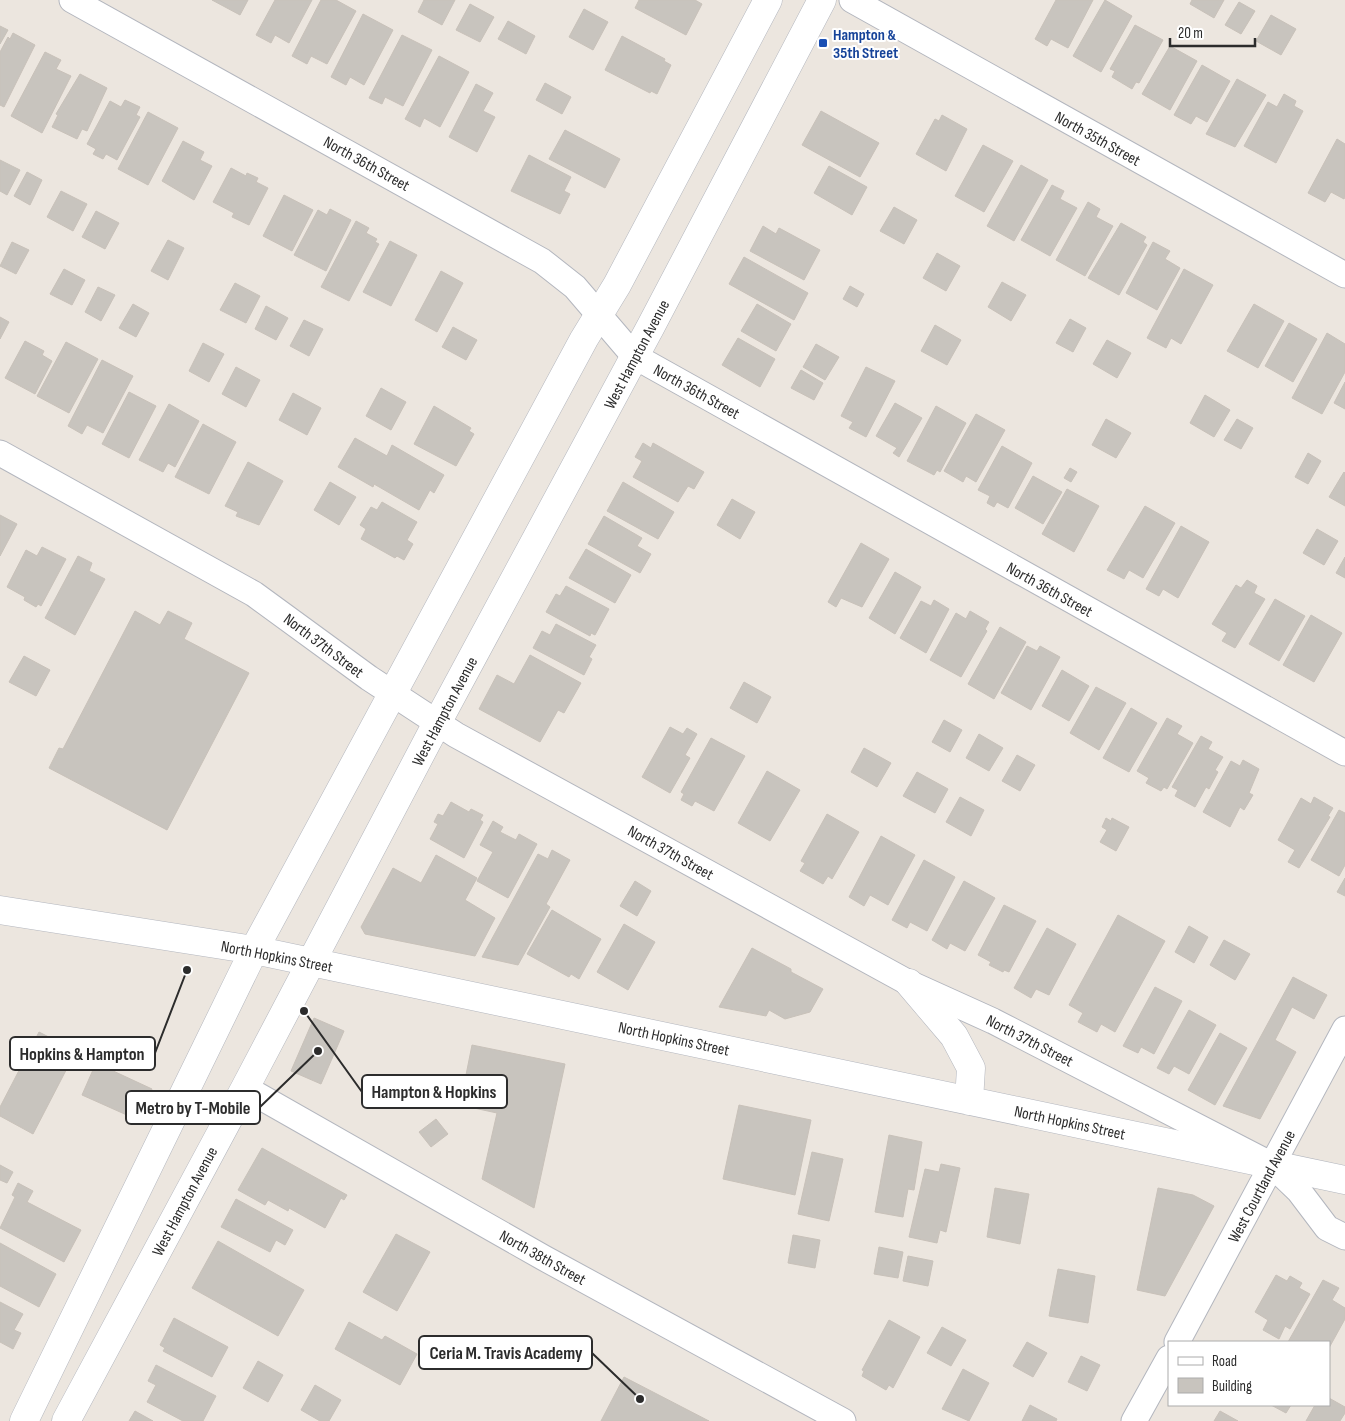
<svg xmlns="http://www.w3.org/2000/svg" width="1345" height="1421" font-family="'Sofia Sans Condensed',sans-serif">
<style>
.building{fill:#c8c4be;stroke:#c8c1b9}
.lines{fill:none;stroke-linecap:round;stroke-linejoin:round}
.street-casing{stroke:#b3b6be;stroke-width:27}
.secondary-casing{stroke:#b3b6be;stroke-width:29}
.street{stroke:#fff;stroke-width:25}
.secondary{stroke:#fff;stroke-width:28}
.transit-dot{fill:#1a4fb4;stroke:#fff;stroke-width:2}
.labels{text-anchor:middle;stroke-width:4;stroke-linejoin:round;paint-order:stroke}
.transit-label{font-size:16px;font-weight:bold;fill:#164399;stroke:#fff;text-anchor:start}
.street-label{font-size:16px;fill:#2c2c2c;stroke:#fff}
.leader{fill:none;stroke:#2c2c2c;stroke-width:2}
.callout-dot{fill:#2c2c2c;stroke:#fff;stroke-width:2}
.callout{fill:#fff;stroke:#2c2c2c;stroke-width:2}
.callout-label{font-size:18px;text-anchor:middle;font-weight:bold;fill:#2c2c2c}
</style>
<rect width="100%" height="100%" fill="#ece6df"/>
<path class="building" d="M212,0h36l-8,15z
M275,0h37l-23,43 -14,-8 -4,8 -15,-8z
M321,0h15l20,11 -29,53 -16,-8 -4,8 -15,-8z
M424,0h31l-13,25 -24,-13z
M639,0h56l7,4 -16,31 -51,-27z
M1056,0h37l-25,48 -17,-9 -4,7 -12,-7z
M1105,0l27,16 -31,56 -28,-16z
M1192,0h32l-10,18 -24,-14z
M1239,2l16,9 -14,23 -16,-9z
M470,4l24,13 -14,25 -24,-12z
M584,9l24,13 -15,28 -24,-13z
M363,14l30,16 -29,55 -14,-8 -4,8 -15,-8z
M1271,15l25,14 -15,26 -25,-14z
M508,21l27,15 -9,18 -28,-15z
M1135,25l28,15 -24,43 -3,-1 -4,7 -20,-12 3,-6 -5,-2z
M0,26l8,4 -8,14z
M13,33l22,12 -31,62 -4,-2v-53l8,-15 2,2z
M402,35l30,15 -29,56 -18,-9 -3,7 -13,-6z
M622,36l43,23 -1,2 7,4 -14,29 -6,-3 -1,2 -45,-23z
M1170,46l27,15 -27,49 -28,-16z
M45,52l16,8 -5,9 15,7 -29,57 -31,-17z
M439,56l30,16 -29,55 -16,-9 -4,9 -15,-8z
M1202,65l28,16 -23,41 -11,-6 -5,8 -17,-9z
M80,74l27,14 -20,43 -5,-2 -5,10 -25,-12 6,-12 -2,-1z
M1237,79l29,16 -31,52 -29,-13z
M545,83l26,14 -9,17 -26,-14z
M476,84l17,9 -10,18 12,6 -18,35 -28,-15z
M1284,94l12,7 -2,5 9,5 -27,52 -32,-17 24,-44 9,5z
M125,100l15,7 -4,8 4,2 -23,43 -11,-6 -3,5 -10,-5 3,-5 -9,-5 23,-43 11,6z
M821,111l58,32 -19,34 -58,-32z
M148,112l30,16 -30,57 -30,-16z
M942,115l25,14 -21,42 -30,-17 19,-35 4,2z
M565,130l55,29 -15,29 -56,-29z
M1337,139l8,5v53l-1,2 -13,-7 -6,10 -17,-9z
M183,141l21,11 -4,8 12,6 -18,34 -32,-19z
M983,145l30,16 -29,51 -29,-16z
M529,155l42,22 -7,14 6,3 -10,20 -49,-23z
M0,160l20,10 -13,25 -7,-4z
M1021,165l27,15 -34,61 -27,-15z
M829,166l38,21 -15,28 -38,-22z
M231,168l15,8 1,-3 11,5 -2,4 12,6 -19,37 -17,-8 2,-4 -21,-11z
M27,172l15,8 -12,25 -16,-9z
M1052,185l12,6 -4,8 17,9 -27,48 -29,-16z
M61,191l26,13 -14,27 -26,-14z
M284,195l29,15 -21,41 -29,-15z
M1088,202l12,7 -4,8 17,9 -28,50 -29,-16z
M894,207l23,13 -13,24 -24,-13z
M330,209l21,11 -25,51 -32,-16 24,-45 9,5z
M96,211l23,12 -14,26 -23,-12z
M356,221l13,7 -3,5 11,6 -2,3 4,2 -30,57 -28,-14z
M1121,223l25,14 -3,5 4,3 -28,50 -31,-17z
M763,226l13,8 3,-6 41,22 -16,30 -54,-29z
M168,240l16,8 -16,32 -17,-9z
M390,241l27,14 -26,51 -28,-14z
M12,242l17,8 -13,24 -16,-8z
M1153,242l17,9 -5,8 15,9 -23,42 -31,-17z
M937,253l23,13 -14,25 -23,-13z
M744,257l64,36 -14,27 -65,-36z
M64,269l21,11 -13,25 -22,-11z
M1184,269l29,16 -32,59 -10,-6 -5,10 -19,-10z
M441,271l22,12 -26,49 -22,-12z
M1002,282l24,13 -15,26 -23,-14z
M235,283l25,13 -14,27 -26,-13z
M850,286l14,8 -7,13 -14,-8z
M98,287l17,8 -14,26 -16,-9z
M133,304l16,9 -13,24 -17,-9z
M757,304l34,20 -15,27 -35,-20z
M1254,304l30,17 -26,47 -31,-17z
M266,306l22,12 -12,22 -21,-11z
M0,317l9,5 -9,17z
M1070,319l16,9 -13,24 -17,-9z
M304,320l19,9 -14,27 -19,-10z
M1289,323l28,16 -24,43 -28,-16z
M935,325l26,15 -14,25 -26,-14z
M453,327l24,13 -11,20 -24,-13z
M1327,333l18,11v28l-23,42 -30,-16z
M738,338l37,21 -15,28 -38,-22z
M1107,340l24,13 -14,25 -24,-14z
M25,341l19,10 -2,4 10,6 -17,33 -30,-16z
M66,342l32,17 -29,54 -32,-17z
M203,343l21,11 -15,28 -20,-11z
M816,344l23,13 -14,23 -22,-13z
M102,360l31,16 -30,57 -16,-8 -5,9 -14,-8z
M236,367l24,13 -14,27 -24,-13z
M866,367l29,14 -29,56 -17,-9 4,-6 -12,-6z
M801,370l22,13 -9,17 -23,-12z
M1345,382v27l-11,-6z
M381,388l25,14 -15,28 -25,-14z
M129,392l27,14 -27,52 -27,-14z
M293,393l28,15 -14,27 -28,-15z
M1205,395l25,15 -16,27 -24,-14z
M895,403l27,15 -23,39 -6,-4 4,-5 -21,-12z
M169,404l30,17 -24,46 -7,-4 -5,9 -24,-12z
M434,406l37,22 -2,3 5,3 -18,32 -42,-22z
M936,406l30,17 -26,49 -3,-2 -3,5 -27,-14z
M976,414l29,16 -29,52 -10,-6 -3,6 -19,-11z
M1106,419l25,14 -15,25 -24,-13z
M1237,419l16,9 -12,21 -17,-9z
M203,424l33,18 -27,52 -34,-17z
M355,438l32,18 5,-11 52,30 -10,18 -4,-3 -11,20 -45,-26 -1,3 -35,-20z
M643,443l8,5 2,-5 51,29 -10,17 -6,-3 -10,16 -45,-25 9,-16 -7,-4z
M1002,446l30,17 -24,45 -11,-6 -3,5 -7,-4 3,-7 -12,-6z
M1308,453l13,8 -13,23 -13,-7z
M248,462l35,19 -24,44 -23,-9 2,-4 -13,-6z
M1070,468l7,4 -6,10 -7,-4z
M1344,472l1,1v33l-16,-9z
M1033,476l29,16 -19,32 -28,-16z
M330,482l26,15 -17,28 -25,-15z
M623,482l51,30 -16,27 -51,-28z
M1067,489l32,17 -25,46 -32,-18z
M732,499l23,13 -15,27 -23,-14z
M382,502l35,20 -10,18 6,4 -9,16 -7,-4 -2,2 -34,-19 5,-10 -6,-4 11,-18 6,3z
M1145,506l30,17 -32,55 -14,-8 -5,9 -17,-9z
M0,515l17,9 -17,32z
M604,516l38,22 -5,8 14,8 -11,19 -52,-29z
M1181,526l28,16 -31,56 -15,-9 -4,7 -13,-7z
M1317,529l21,12 -14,24 -21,-12z
M861,543l28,16 -27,48 -21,-9 -5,9 -8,-5z
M42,547l24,12 -25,47 -3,-2 -2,3 -12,-7 1,-3 -18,-10 19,-37 11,6z
M586,549l45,26 -16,28 -46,-25z
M78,556l14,7 -3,8 16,8 -30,56 -30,-17z
M1345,557v21l-9,-5z
M895,572l26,15 -26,47 -26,-16z
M1247,580l10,6 -3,7 11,6 -30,49 -13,-7 5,-8 -15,-9 24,-39 5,3z
M566,586l43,23 -14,26 -4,-2 -1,3 -44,-24 10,-18 4,2z
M1275,599l30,17 -26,45 -30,-17z
M934,600l15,9 -23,44 -26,-15 21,-37 10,5z
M135,611l25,14 8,-14 24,12 -8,16 65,34 -82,157 -118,-62 10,-20 4,1z
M970,611l19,11 -4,7 2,2 -26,46 -31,-17 26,-47 10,6z
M1311,615l31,18 -28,49 -31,-17z
M556,624l40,21 -7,12 3,2 -8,16 -51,-27 9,-17 8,4z
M1000,627l26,15 -32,57 -26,-15z
M1027,646l10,5 3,-5 20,11 -29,53 -30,-17z
M530,655l51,28 -17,30 -6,-3 -18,32 -61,-33 18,-34 17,9z
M24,656l26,14 -14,26 -27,-14z
M1062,670l27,16 -20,35 -27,-15z
M744,682l27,15 -14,26 -27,-15z
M1096,687l30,16 -27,47 -29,-17z
M1131,708l26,15 -28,49 -26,-14z
M1167,718l15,8 -5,8 16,9 -26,46 -3,-2 -3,4 -15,-8 3,-5 -12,-7z
M944,720l18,10 -12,22 -18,-10z
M670,727l13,7 4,-6 10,6 -12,21 5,3 -20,35 -28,-16z
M979,734l24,14 -14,23 -23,-13z
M1201,736l11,6 -4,7 15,8 -8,13 3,2 -9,17 -3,-2 -11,20 -20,-11 3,-6 -6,-3z
M711,738l34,18 -31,55 -19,-10 -3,5 -11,-6 3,-6 -3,-2z
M864,748l27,15 -14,24 -26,-15z
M1017,755l18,10 -15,26 -18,-10z
M1243,760l16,9 -10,24 4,2 -9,15 -4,-3 -10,20 -27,-15 28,-51 9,5z
M767,771l33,19 -30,51 -32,-18z
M917,772l31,17 -13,24 -32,-17z
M960,797l24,13 -13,26 -25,-14z
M1314,797l19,11 -5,8 2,1 -31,51 -11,-6 7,-12 -17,-10 23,-42 10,6z
M451,802l18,10 2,-3 12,6 -3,5 3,2 -19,36 -34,-19 8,-15 -4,-2 4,-8 5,2z
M1339,810l6,3v52l-6,11 -28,-16z
M827,814l32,18 -27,47 -4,-3 -5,8 -23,-13 5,-8 -4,-2z
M1106,818l5,3 1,-3 17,9 -13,24 -16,-9 7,-12 -5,-3z
M493,821l10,6 -3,5 16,8 3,-6 18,10 -29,54 -31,-17 16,-29 -13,-7z
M881,836l34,19 -27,50 -18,-10 -6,11 -15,-9z
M552,850l18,10 -24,44 4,3 -32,58 -36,-8 56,-103 10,5z
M436,855l41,23 -12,22 30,18 -20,38 -110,-22 -4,-7 32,-59 28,15z
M924,860l31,17 -28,54 -17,-9 -3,6 -15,-8z
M1345,878v18l-8,-4z
M635,881l16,10 -14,25 -17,-10z
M964,881l31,17 -30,53 -15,-8 -3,6 -15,-9z
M1004,905l32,16 -27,51 -5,-2 -1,2 -14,-7 2,-3 -13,-7z
M552,910l49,29 -22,40 -8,-5 -2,3 -42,-23z
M1118,915l47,26 -50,91 -14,-8 -4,8 -19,-10 5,-9 -14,-8z
M624,924l31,18 -27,48 -31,-18z
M1189,926l19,11 -14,26 -19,-11z
M1047,928l29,16 -27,51 -13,-6 -5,9 -17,-10z
M1224,940l26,14 -15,26 -25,-15z
M752,948l39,21v3l32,17 -13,23 -25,7 -16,-9 -3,6 -47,-9z
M1293,977l34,18 -13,24 -22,-12 -17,33 21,12 -36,67 -37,-13z
M1155,987l27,14 -28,53 -13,-7 -3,6 -15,-7z
M1189,1010l27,15 -27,49 -15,-8 -5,8 -12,-6z
M314,1018l30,13 -23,53 -30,-13z
M39,1032l37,19 -43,83 -33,-18v-9z
M1220,1033l27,15 -32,57 -27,-15z
M472,1045l93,19 -31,144 -52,-29 15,-66 -37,-8z
M96,1063l56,26 -14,31 -56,-25z
M739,1105l72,15 -16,75 -72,-16z
M436,1119l12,15 -17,13 -12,-15z
M889,1135l33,7 -8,48 -6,-1 -5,28 -28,-5z
M262,1148l85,47 -3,5 -3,-2 -16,30 -36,-20 -1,3 -20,-11 -3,5 -27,-15z
M812,1152l31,7 -14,62 -31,-7z
M941,1164l19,4 -14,64 -6,-2 -3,13 -28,-6 16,-68 14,3z
M0,1165l13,7 -6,11 -7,-3z
M18,1183l15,8 -6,11 54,28 -17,32 -64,-34 15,-31 -3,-2z
M995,1188l34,6 -9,50 -33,-7z
M1158,1188l35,7 21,11 -49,90 -28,-6z
M236,1199l57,31 -8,15 -9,-5 -6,12 -49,-25z
M396,1234l34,18 -33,59 -34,-19z
M793,1235l27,5 -5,28 -27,-5z
M218,1241l86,49 -26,46 -86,-48z
M0,1243l56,31 -17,33 -39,-21z
M879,1247l24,5 -5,26 -24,-4z
M908,1256l25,5 -5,25 -25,-5z
M1058,1269l37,7 -7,47 -39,-7z
M1276,1275l11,6 3,-5 12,7 -3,5 11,6 -20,35 -5,-3 -6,13 -16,-9 5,-10 -13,-8z
M1323,1280l16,8 -7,12 13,8v11l-16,29v-6h-41z
M0,1302l23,12 -9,16 7,3 -8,16 -13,-7z
M174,1318l54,29 -16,30 -49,-26 2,-3 -5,-3z
M889,1320l31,17 -27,51 -4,-3 -3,5 -24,-14 2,-5 -2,-1z
M349,1322l33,18 3,-4 32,18 -17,31 -65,-36z
M942,1327l24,13 -15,26 -24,-13z
M1027,1342l20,11 -14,24 -20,-11z
M1081,1356l19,9 -13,26 -19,-9z
M258,1361l25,14 -15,27 -25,-14z
M156,1365l60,31 -13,25h-20l-36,-19 9,-17 -8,-4z
M963,1369l26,14 -20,38 -27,-12z
M624,1377l85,44h-108z
M315,1385l26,15 -12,21h-9l-19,-11z
M1329,1398l16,9v6l-5,8h-34l9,-16h14z
M1030,1405l27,14 -1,2h-34z
M1271,1405h20l-5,8z
M135,1411l18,10h-24z
M1220,1411l18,10h-24z"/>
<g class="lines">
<defs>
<path id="street" d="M72,0l470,261 33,26 59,69 711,397
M852,0l493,275
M0,453l254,141 115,84 87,57 453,248 84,38 279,144 27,26 28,37 18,9
M245,1088l299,170 299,163
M1177,1342l168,-313
M1134,1421l35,-63"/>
<path id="secondary" d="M0,910l254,40 1091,230
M909,983l45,53 17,32 -2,33
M24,1421l230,-471 330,-611 33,-54 151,-285
M66,1421l179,-333 192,-365 214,-397 171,-326"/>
</defs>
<use href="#street" class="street-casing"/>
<use href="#secondary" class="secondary-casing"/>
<use href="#street" class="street"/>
<use href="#secondary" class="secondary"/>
</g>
<rect class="transit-dot" x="818" y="38" width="10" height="10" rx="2.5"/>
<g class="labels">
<g class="transit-label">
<text x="833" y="40">Hampton &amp;<tspan x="833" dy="18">35th Street</tspan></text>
</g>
<g class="street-label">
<text transform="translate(1098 138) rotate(29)" y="6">North 35th Street</text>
<text transform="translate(367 163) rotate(29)" y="6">North 36th Street</text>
<text transform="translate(636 354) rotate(-62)" y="6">West Hampton Avenue</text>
<text transform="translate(697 391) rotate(29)" y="6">North 36th Street</text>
<text transform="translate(1050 589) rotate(29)" y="6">North 36th Street</text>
<text transform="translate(324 645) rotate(37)" y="6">North 37th Street</text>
<text transform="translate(444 711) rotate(-62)" y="6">West Hampton Avenue</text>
<text transform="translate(671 852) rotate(29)" y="6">North 37th Street</text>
<text transform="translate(277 956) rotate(11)" y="6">North Hopkins Street</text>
<text transform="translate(674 1038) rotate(12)" y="6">North Hopkins Street</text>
<text transform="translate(1030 1040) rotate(27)" y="6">North 37th Street</text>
<text transform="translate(1070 1122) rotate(12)" y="6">North Hopkins Street</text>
<text transform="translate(1261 1186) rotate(-62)" y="6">West Courtland Avenue</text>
<text transform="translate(184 1201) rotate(-62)" y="6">West Hampton Avenue</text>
<text transform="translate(543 1257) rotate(29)" y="6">North 38th Street</text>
</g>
</g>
<path class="leader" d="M187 970L155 1053M304 1011L362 1092M318 1051L260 1107M640 1399L592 1353"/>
<g class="callout-dot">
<circle cx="187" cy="970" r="5"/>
<circle cx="304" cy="1011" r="5"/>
<circle cx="318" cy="1051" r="5"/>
<circle cx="640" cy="1399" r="5"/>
</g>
<g class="callout">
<rect x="10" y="1037" width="145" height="33" rx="5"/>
<rect x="362" y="1075" width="145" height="33" rx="5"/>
<rect x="126" y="1091" width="134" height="33" rx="5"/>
<rect x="419" y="1336" width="173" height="33" rx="5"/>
</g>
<g class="callout-label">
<text x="82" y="1060">Hopkins &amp; Hampton</text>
<text x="434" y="1098">Hampton &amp; Hopkins</text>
<text x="193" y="1114">Metro by T-Mobile</text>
<text x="506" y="1359">Ceria M. Travis Academy</text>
</g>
<rect x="1168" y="1341" width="162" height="65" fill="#ffffff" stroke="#ababab"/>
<rect x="1178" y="1357" width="25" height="8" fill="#ffffff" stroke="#ababab"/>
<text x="1212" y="1366" font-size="15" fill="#2c2c2c">Road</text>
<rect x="1178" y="1378" width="25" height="15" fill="#c8c4be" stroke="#ababab"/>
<text x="1212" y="1391" font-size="15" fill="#2c2c2c">Building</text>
<path d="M1170 38v8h85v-8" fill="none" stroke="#2c2c2c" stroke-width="2.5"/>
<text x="1178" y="38" font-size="15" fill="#2c2c2c" stroke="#ffffff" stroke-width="4" paint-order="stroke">20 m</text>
</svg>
